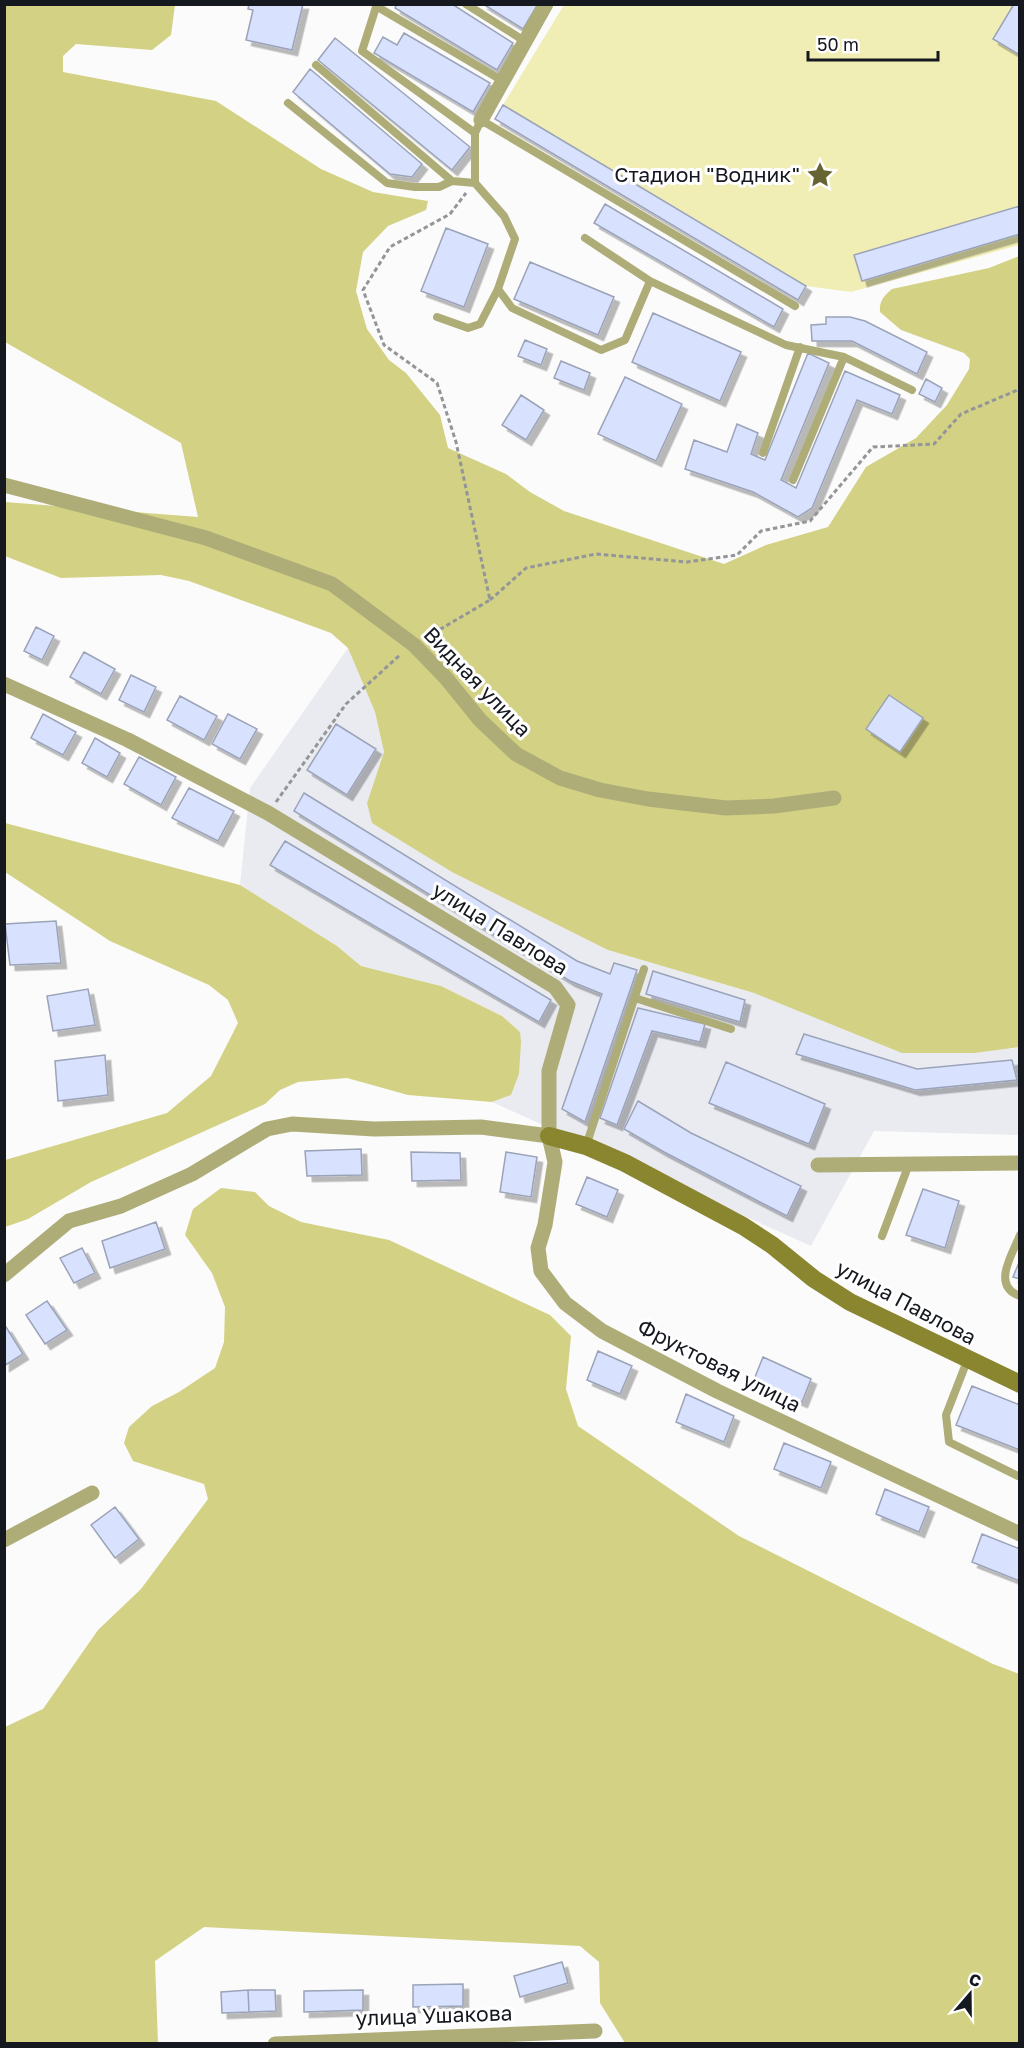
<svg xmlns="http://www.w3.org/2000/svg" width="1024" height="2048" font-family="'Golos Text',sans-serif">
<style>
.built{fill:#e9ebf1}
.green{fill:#f0eeb4}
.forest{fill:#d3d184}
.building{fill:#d8e2fe;stroke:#9ba3b8;stroke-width:1.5;filter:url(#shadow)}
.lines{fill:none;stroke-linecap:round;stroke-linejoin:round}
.path{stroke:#949598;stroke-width:3;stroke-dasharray:4.5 3;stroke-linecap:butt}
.lane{stroke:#aead78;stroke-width:8}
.street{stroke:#aead78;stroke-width:15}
.secondary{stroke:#8a8630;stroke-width:18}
.labels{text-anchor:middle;stroke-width:6;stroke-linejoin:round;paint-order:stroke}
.poi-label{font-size:21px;fill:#15181f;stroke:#fff;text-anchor:end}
.street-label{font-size:21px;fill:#15181f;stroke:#fff}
</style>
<defs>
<filter id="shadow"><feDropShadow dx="5.5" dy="5.5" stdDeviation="0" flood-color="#0004"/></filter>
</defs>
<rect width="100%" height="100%" fill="#fbfbfb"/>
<path class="built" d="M348,648l27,64 9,40 -17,51 241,147 146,43 258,56 7,-2v88l-145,-4 -63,115 -319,-144 19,-7 8,-21 1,-42 -18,-16 -61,-30 -80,-20 -24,-20 -97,-61 10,-97z"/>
<path class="green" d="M564,5h455v240l-168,47 -45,-6 -303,-181z"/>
<path class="forest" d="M5,5h170l-4,30 -19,15 -76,-6 -13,12v16l153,29 105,68 52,23 55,9 -2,9 -38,16 -25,26 -7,39 11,38 22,31 17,13 34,42 8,33 58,26 24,18 34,19 160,53 42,-19 62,-18 38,-60 50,-29 31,-33 22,-36 1,-10 -6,-6 -63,-23 -21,-18c-1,-11 4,-16 12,-23l97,-21 30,-12v791l-45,6h-72l-148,-60 -146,-43 -156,-78 -80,-49 -5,-20 17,-51 -9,-40 -27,-64 -17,-15 -142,-52 -28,-6 -100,3 -56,-22v-54l193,15 -17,-74 -176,-101z
M5,823l235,62 97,61 24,20 80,20 61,30 18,16 1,10 -2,32 -8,21 -19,7 -84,-7 -61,-17 -49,4 -18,8 -15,14 -174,78 -63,37 -23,8v-67l162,-47 44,-37 27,-53 -10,-23 -19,-15 -99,-44 -105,-69z
M221,1188l34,4 14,14 32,16 88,18 161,75 21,21 -5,53 12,37 161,110 254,128 26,10v369h-394l-25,-40 -1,-41 -19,-16 -376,-19 -49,34 3,82h-153v-316l38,-18 55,-79 43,-41 67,-90 -4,-15 -71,-23 -9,-18 5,-16 23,-21 27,-14 36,-24 9,-26 1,-35 -13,-34 -27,-38 8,-26z"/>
<path class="building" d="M249,4h54l-11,46 -46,-10 7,-30 -5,-1z
M397,4h55l61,39 -16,27 -102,-62z
M483,4h55l-15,25z
M1014,4h6v51l-27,-16z
M404,33l86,50 -17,29 -99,-59 9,-16 14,8z
M335,38l135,109 -18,23 -134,-110z
M310,69l112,95 -10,13 -22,-3 -97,-82z
M503,105l303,181 -8,14 -303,-181z
M605,204l178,105 -9,18 -180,-104z
M1020,206v28l-158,47 -8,-26z
M446,228l42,16 -24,63 -43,-16z
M530,262l84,35 -16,38 -84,-36z
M653,313l88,39 -21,49 -88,-39z
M826,317h24l15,4 62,31 -10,22 -65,-33h-40l-1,-16 15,-1z
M525,340l22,9 -6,16 -23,-9z
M808,353l21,10 -48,117 15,8 49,-117 55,24 -8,19 -35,-14 -45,108 -14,9 -45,-25 -68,-23 9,-29 33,12 10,-28 21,9 -7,21 14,6z
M561,361l29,12 -6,17 -30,-12z
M625,377l57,27 -26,57 -58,-27z
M926,379l16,9 -7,14 -16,-8z
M521,395l23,15 -18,30 -24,-15z
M36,627l18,9 -12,24 -18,-9z
M84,652l31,17 -14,25 -31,-17z
M131,675l25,12 -12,25 -25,-12z
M889,695l34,23 -23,34 -34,-23z
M180,696l37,20 -13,24 -37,-20z
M43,714l33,18 -13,23 -32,-17z
M228,714l29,15 -17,30 -28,-15z
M336,724l40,25 -29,46 -40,-25z
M95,738l25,15 -13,24 -25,-14z
M139,757l37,20 -15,28 -37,-21z
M189,788l45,23 -16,30 -46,-23z
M304,793l273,168 33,13 4,-11 23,7 -52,152 -23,-13 40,-115 -32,-13 -276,-170z
M285,841l266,159 -12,22 -269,-157z
M56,921l5,42 -51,2 -5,-41z
M653,971l92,29 -5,22 -94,-28z
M88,989l7,36 -42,6 -6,-35z
M638,1008l67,16 -5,18 -48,-11 -35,94 -17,-7z
M804,1034l113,35 95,-9 5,20 -102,10 -119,-36z
M105,1055l3,40 -50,6 -3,-40z
M726,1062l99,42 -16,40 -100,-41z
M638,1101l53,32 110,53 -14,30 -123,-64 -40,-23z
M361,1149l1,26 -55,1 -2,-25z
M411,1152l49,1 1,27 -49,1z
M506,1152l31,5 -6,40 -31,-5z
M587,1177l31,13 -11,27 -31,-13z
M923,1189l36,12 -14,47 -39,-13z
M156,1222l9,27 -55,19 -8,-27z
M82,1248l13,25 -21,10 -14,-25z
M1020,1260v19l-7,-2z
M47,1301l20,29 -22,14 -19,-29z
M6,1327l17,27 -19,12v-38z
M598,1351l34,15 -12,28 -33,-14z
M763,1357l48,22 -9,23 -49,-20z
M972,1386l48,19v45l-64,-25z
M686,1394l48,22 -10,26 -48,-20z
M784,1443l47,19 -10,26 -47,-19z
M885,1489l44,18 -10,25 -43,-18z
M115,1507l24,32 -24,19 -24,-33z
M982,1534l38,15v32l-48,-19z
M562,1962l6,21 -48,14 -6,-21z
M463,1984v22l-50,1v-22z
M248,1990l1,22 -27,1 -1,-21z
M248,1990h27l1,21 -27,1z
M363,1990v20l-59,2v-21z"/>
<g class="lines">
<path class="path" d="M490,600l36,-32 70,-14 91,8 50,-7 24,-24 49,-10 63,-74 61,-3 27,-30 59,-25
M427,637l63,-37 -34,-158 -19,-59 -53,-38 -21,-55 27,-43 60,-33 16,-21
M276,802l70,-98 55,-50"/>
<path class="lane" d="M377,4l-15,47 113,82
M466,4l60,38
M376,6l127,75
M316,65l136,116 23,2
M288,103l99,80 28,4h24l13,-6
M585,238l65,43 136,64 58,12 68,33
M498,289l14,19 89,42 24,-10 25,-59
M437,317l31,11 12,-4 18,-35 17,-50 -11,-23 -29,-33v-50l6,-13 314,186
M763,453l37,-106
M793,480l51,-123
M635,998l96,31
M586,1146l58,-177
M1020,1235c-8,20 -29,51 0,61
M882,1236l27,-72
M967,1361l-21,54 3,27 71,35"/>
<path class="street" d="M481,120l65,-116
M4,485l202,53 126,46 82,61 32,33 34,42 36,34 44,24 40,12 48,9 78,9 48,-2 60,-8
M4,684l124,56 140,73 287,174 13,18 -19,66v65l6,26 -10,63 -7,23 3,23 24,32 37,28 115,60 303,143
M818,1165l202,-2
M4,1275l65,-54 52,-15 71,-32 75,-45 25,-5 82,5 107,-2 68,9
M4,1540l88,-47
M275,2044l320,-13"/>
<path class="secondary" d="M549,1136l37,10 39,17 118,63 29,19 42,34 36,23 170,82"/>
</g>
<defs>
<symbol id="sight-bare" viewBox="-9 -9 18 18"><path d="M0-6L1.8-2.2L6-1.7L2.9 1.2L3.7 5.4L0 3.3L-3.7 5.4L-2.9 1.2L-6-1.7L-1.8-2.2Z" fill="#666431" stroke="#fff" stroke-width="2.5" paint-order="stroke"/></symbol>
</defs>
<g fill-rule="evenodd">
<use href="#sight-bare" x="801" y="156" width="38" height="38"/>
</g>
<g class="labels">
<g class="poi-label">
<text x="800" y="182">Стадион "Водник"</text>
</g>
<g class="street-label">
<text transform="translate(477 682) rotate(46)" y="7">Видная улица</text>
<text transform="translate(500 929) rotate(32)" y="7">улица Павлова</text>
<text transform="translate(906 1303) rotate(28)" y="7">улица Павлова</text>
<text transform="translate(719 1366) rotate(27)" y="7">Фруктовая улица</text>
<text transform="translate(434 2016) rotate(-2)" y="7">улица Ушакова</text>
</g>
</g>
<rect width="1024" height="2048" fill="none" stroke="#15181f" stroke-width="12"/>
<g transform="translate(970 1994) rotate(20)" stroke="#ffffff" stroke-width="4.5" paint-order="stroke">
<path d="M0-4.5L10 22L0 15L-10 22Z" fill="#15181f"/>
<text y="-9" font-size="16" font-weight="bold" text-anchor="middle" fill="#15181f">С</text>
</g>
<path d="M808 51v9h130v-9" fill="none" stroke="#15181f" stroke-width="3"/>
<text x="817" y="51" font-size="18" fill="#15181f" stroke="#ffffff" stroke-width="4.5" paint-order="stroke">50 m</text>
</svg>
